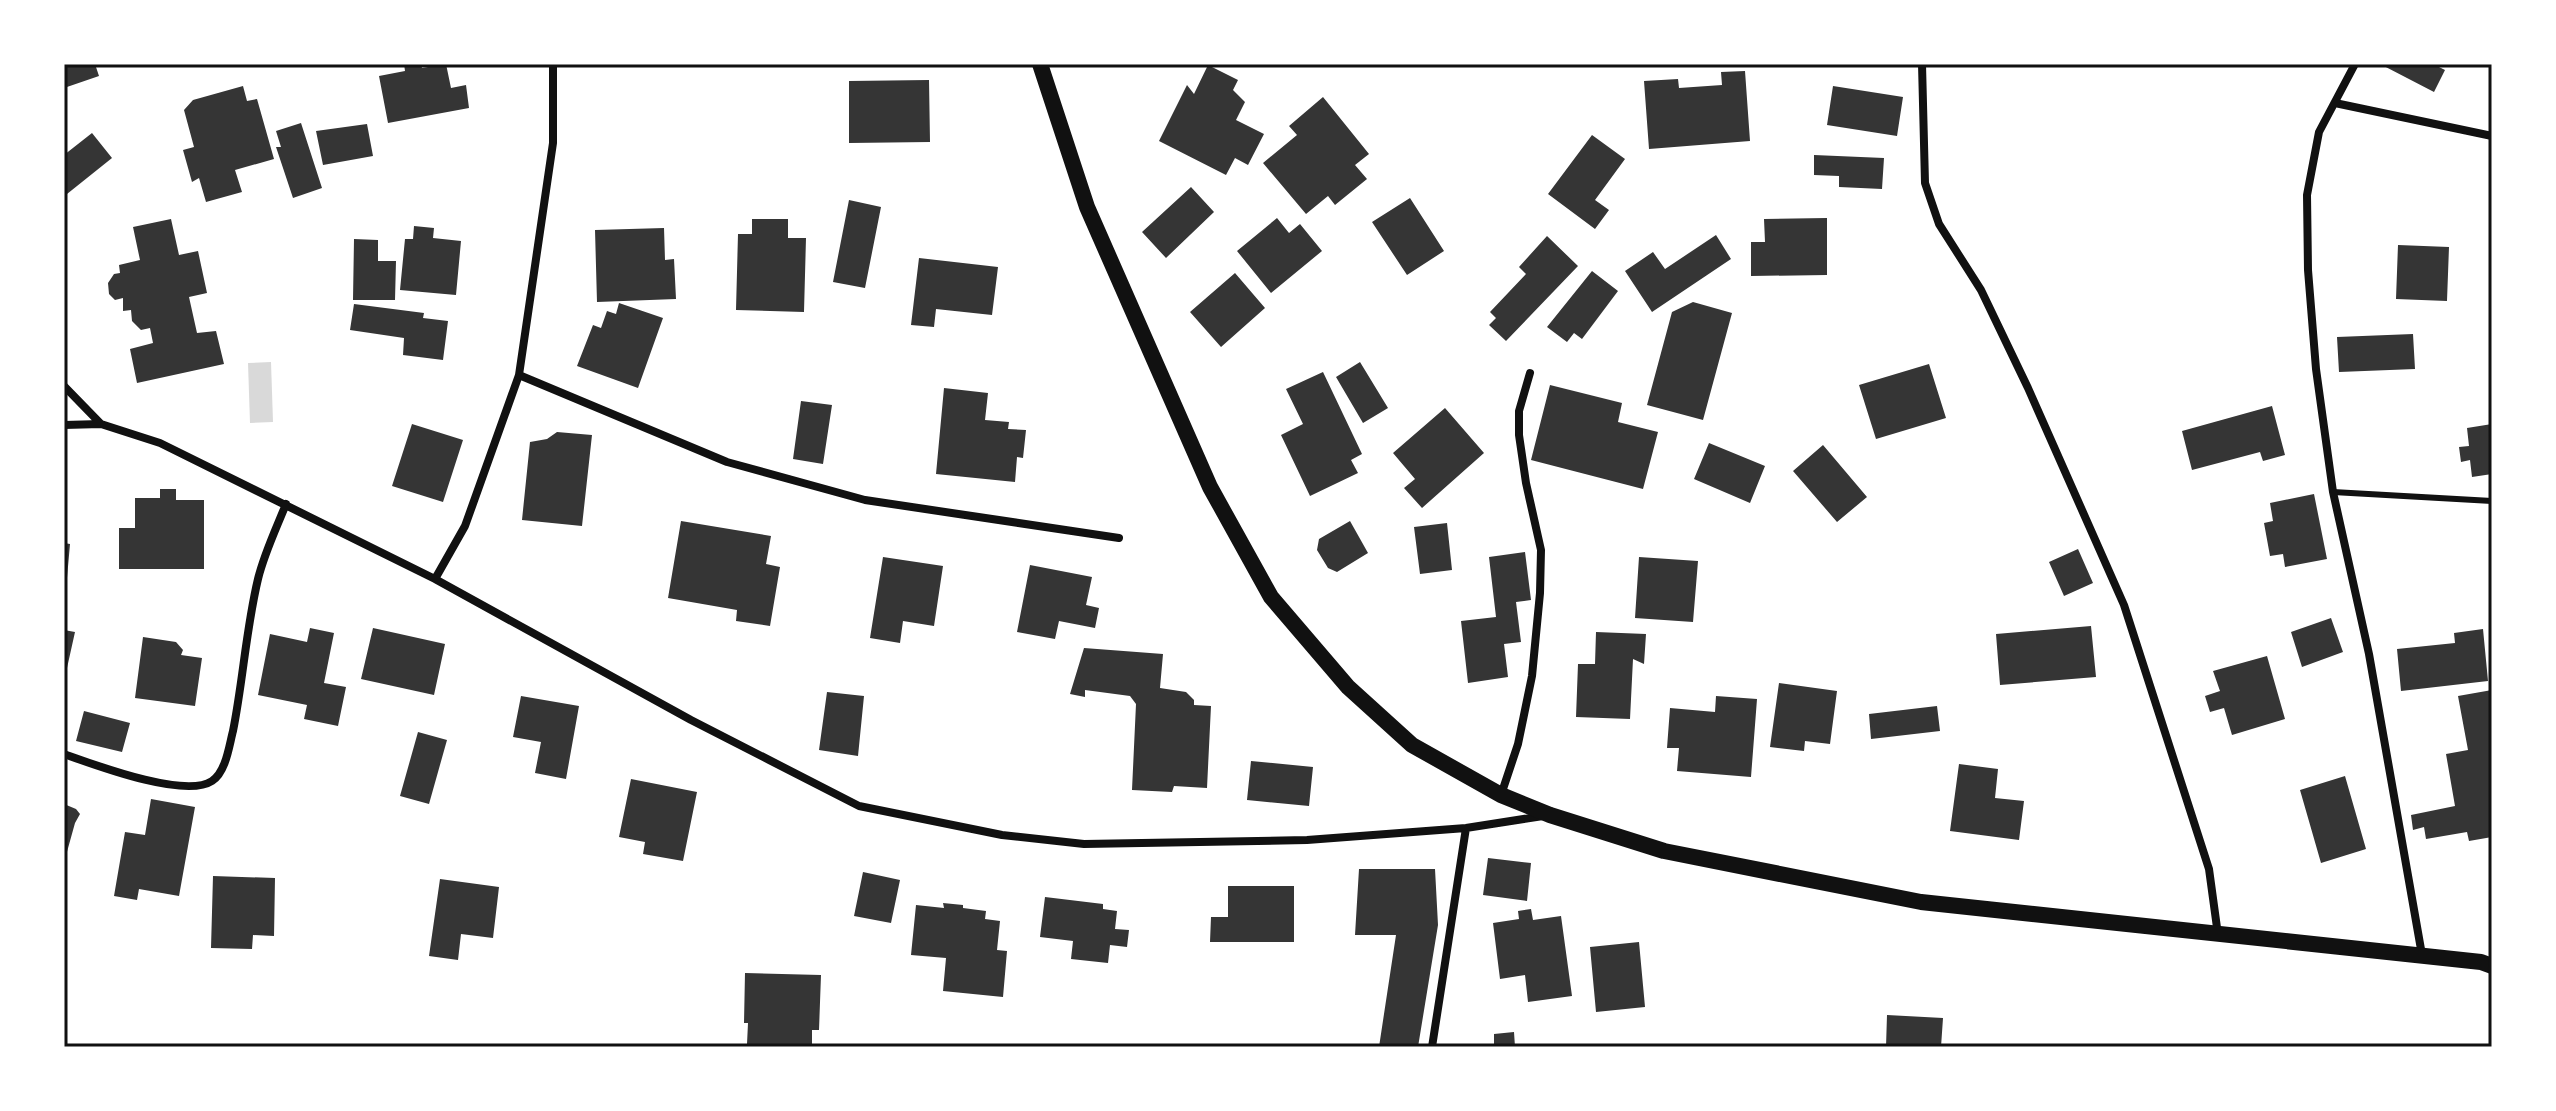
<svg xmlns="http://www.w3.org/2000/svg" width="2556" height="1111" font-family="Ubuntu,sans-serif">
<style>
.water{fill:#d9d9d9}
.building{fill:#353535}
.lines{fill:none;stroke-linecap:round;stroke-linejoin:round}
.service{stroke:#111;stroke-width:6}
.minor{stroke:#111;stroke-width:8}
.secondary{stroke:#111;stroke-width:16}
.neatline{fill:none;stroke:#111;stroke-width:3}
</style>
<rect width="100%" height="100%" fill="#fff"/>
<path class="water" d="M271,362l2,60 -23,1 -2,-60z"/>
<path class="building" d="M64,64h31l4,12 -35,12z
M404,64h17l1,4 24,-4 5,24 15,-3 3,23 -81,15 -9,-47 26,-5z
M2380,64h53l12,6 -11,22z
M1208,65l30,15 -5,10 12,12 -9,18 28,14 -16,31 -13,-7 -9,17 -67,-34 28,-56 7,9z
M1745,71l5,70 -101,8 -5,-68 34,-2 1,9 43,-3 -1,-13z
M929,80l1,62 -81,1v-62z
M243,86l4,15 10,-2 17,60 -39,11 7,22 -36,10 -7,-24 -7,4 -9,-32 11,-3 -10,-37 9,-10z
M1833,86l70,11 -6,39 -70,-11z
M1323,97l46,57 -14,11 12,14 -32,26 -7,-9 -22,18 -43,-51 34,-28 -8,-9z
M301,123l21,65 -29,10 -17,-51h5l-5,-16z
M367,124l6,32 -50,9 -7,-34z
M92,133l20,25 -45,36 -3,-4v-35z
M1592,135l33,24 -30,41 14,10 -14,19 -47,-35z
M1814,155l70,3 -2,31 -43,-2v-11l-25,-1z
M1191,187l23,25 -48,46 -24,-26z
M1410,198l34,53 -37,24 -35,-53z
M849,200l32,7 -16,81 -32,-6z
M1277,218l12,15 11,-9 22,27 -51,42 -34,-42z
M1827,218v57l-76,1v-34h14l-1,-23z
M171,219l8,36 19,-4 9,42 -18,4 8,36 19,-2 8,33 -87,19 -7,-34 23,-6 -3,-15 -9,2 -9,-9 -1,-11 -8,1v-13l-8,2 -6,-6 -1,-11 6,-9 6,-1 -1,-8 21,-5 -7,-33z
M752,219h36v19h18l-2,74 -68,-2 2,-76h14z
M414,226l20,2 -1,10 28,3 -5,54 -56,-5 5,-51h8z
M664,228l1,32 9,-1 2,40 -79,3 -2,-72z
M1716,235l15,24 -79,53 -27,-41 28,-19 12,17z
M1547,236l31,30 -72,75 -17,-16 7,-7 -6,-6 36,-38 -7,-7z
M354,239l24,1v21h18l-1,39h-42z
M2398,245l51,2 -2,54 -51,-2z
M919,258l79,9 -6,48 -56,-6 -2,18 -23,-2z
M1592,271l26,20 -36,48 -8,-6 -7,9 -20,-15z
M1235,273l30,35 -44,39 -31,-35z
M1693,302l39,11 -29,107 -56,-15 25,-93z
M619,303l44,15 -25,70 -61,-22 16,-41 8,3 6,-17 9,3z
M354,304l70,9 -1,5 25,3 -5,39 -40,-5 1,-17 -54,-8z
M2413,334l2,35 -76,3 -2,-35z
M1360,362l28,46 -25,15 -27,-46z
M1929,364l17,54 -70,21 -17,-54z
M1323,372l39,82 -11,6 7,13 -48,23 -29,-61 22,-11 -17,-35z
M1550,385l72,18 -4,19 40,10 -15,57 -112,-29z
M944,388l44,5 -3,27 24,2 -1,7 18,1 -3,28 -6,-1 -2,25 -79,-8z
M801,401l31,4 -9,59 -30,-5z
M2272,406l13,49 -22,6 -3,-9 -68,18 -10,-39z
M1445,408l39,45 -62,55 -18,-20 11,-9 -22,-26z
M412,424l51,16 -20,62 -51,-16z
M2492,424v50l-20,3 -2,-17 -9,2 -2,-15 10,-1 -2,-18z
M557,432l35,3 -10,91 -60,-6 8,-78 17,-3z
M1709,443l56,23 -15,37 -56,-24z
M1823,445l44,52 -30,25 -44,-51z
M160,489h16v11h28v69h-85v-41h16v-30h25z
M2314,494l13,65 -42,8 -2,-13 -13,2 -6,-33 9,-2 -3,-18z
M681,521l90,15 -5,28 14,3 -10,59 -34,-5 1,-11 -69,-12z
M1350,521l18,32 -31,19 -9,-4 -11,-18 2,-11z
M1447,523l5,47 -32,4 -6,-47z
M64,543l6,1 -4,45h-2z
M2078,549l15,34 -29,13 -15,-34z
M1525,552l6,48 -15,2 5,40 -17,2 4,33 -40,6 -7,-62 35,-4 -7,-60z
M883,557l60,9 -9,60 -31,-5 -3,22 -30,-5z
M1639,557l59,4 -5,61 -58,-4z
M1030,565l62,12 -6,28 13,3 -4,20 -36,-7 -4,18 -38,-7z
M2331,618l12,34 -41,15 -11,-35z
M2091,626l5,51 -96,8 -4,-51z
M310,628l24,5 -10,50 22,4 -8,39 -34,-7 3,-14 -49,-10 12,-61 37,8z
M373,628l72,16 -11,51 -73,-16z
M2483,629l5,52 -87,10 -4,-42 58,-6 -1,-10z
M64,630l11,2 -10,45 -1,-1z
M1596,632l50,2 -2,30 -11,-5 -3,60 -54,-2 2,-53h17z
M143,637l33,5 7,8 -2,5 21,3 -7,48 -60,-8z
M1084,648l79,6 -3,34 26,4 8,8v5l17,1 -4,82 -33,-2 -2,6 -40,-2 4,-86 -6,-8 -45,-6v7l-15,-3z
M2267,656l18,63 -53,16 -8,-27 -14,4 -5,-16 15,-5 -7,-20z
M1779,683l58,8 -7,53 -25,-3 -1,10 -34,-4z
M2492,690v147l-23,4 -2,-9 -41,7 -2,-12 -11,3 -2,-15 44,-9 -9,-52 22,-4 -10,-54z
M827,692l37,4 -6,60 -39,-6z
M521,696l58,10 -13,73 -31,-6 6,-31 -28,-5z
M1716,696l41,3 -6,78 -74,-6 2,-23h-12l3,-40 45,4z
M1937,706l3,25 -69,8 -2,-25z
M84,711l46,12 -8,29 -46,-11z
M418,732l29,8 -18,64 -29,-8z
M1251,761l62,6 -4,39 -62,-6z
M1959,764l39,5 -3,29 29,3 -5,39 -69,-9z
M2345,776l21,73 -45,14 -21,-73z
M631,779l66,13 -14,69 -40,-7 2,-12 -26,-5z
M151,799l44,8 -16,89 -40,-7 -2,11 -23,-4 11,-64 20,3z
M64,804l12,5 4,5 -5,9 -10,36z
M1488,858l43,5 -4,38 -44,-6z
M1359,869h76l3,56 -20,122h-39l17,-112h-41z
M863,872l37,8 -9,43 -37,-7z
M213,876l62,2 -1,58 -21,-1 -1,14 -41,-1z
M440,879l59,8 -6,51 -32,-4 -3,26 -29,-4z
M1228,886h66v56h-84l1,-25h17z
M1045,897l58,7v5l14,2 -2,18 14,1 -2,17 -17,-2 -2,18 -37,-4 2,-18 -33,-4z
M943,903l20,2v3l23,3 -1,8 15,2 -3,29 10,1 -4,46 -60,-6 3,-33 -35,-3 5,-50 28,3z
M1531,909l2,11 28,-4 11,80 -44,6 -3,-27 -25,4 -7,-56 26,-4 -1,-8z
M1639,942l6,65 -49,5 -6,-65z
M745,973l76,2 -2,55h-7v16l-65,-2 1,-21h-4z
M1887,1015l56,3 -2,29h-55z
M1514,1032l1,15h-21v-13z"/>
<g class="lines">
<path class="service" d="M2333,492l159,9"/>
<path class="minor" d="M1922,64l3,119 14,41 42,66 47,98 96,217 85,264 9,66
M2355,64l-36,68 -12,63 1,75 8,99 17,123 36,162 53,301
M2335,103l157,33
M519,375l208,87 138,38 254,38
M64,386l37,38
M64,425l37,-1 59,19 275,136 256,141 168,86 143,29 82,9 223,-4 159,-12 77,-12
M435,579l30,-53 54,-151 34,-232v-79
M64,754c31,11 121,45 148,27 14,-9 17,-35 21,-50 10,-50 13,-102 25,-152 6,-25 18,-50 28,-75
M1501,795l17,-51 14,-68 8,-83 1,-43 -15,-67 -7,-48v-24l11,-38
M1432,1047l34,-219"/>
<path class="secondary" d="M1040,64l47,143 123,280 61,110 77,90 64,58 89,50 49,20 114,36 257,51 560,60 11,4"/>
</g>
<rect width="2556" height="1111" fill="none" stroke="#ffffff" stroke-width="132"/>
<rect x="66" y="66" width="2424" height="979" class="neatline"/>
</svg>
